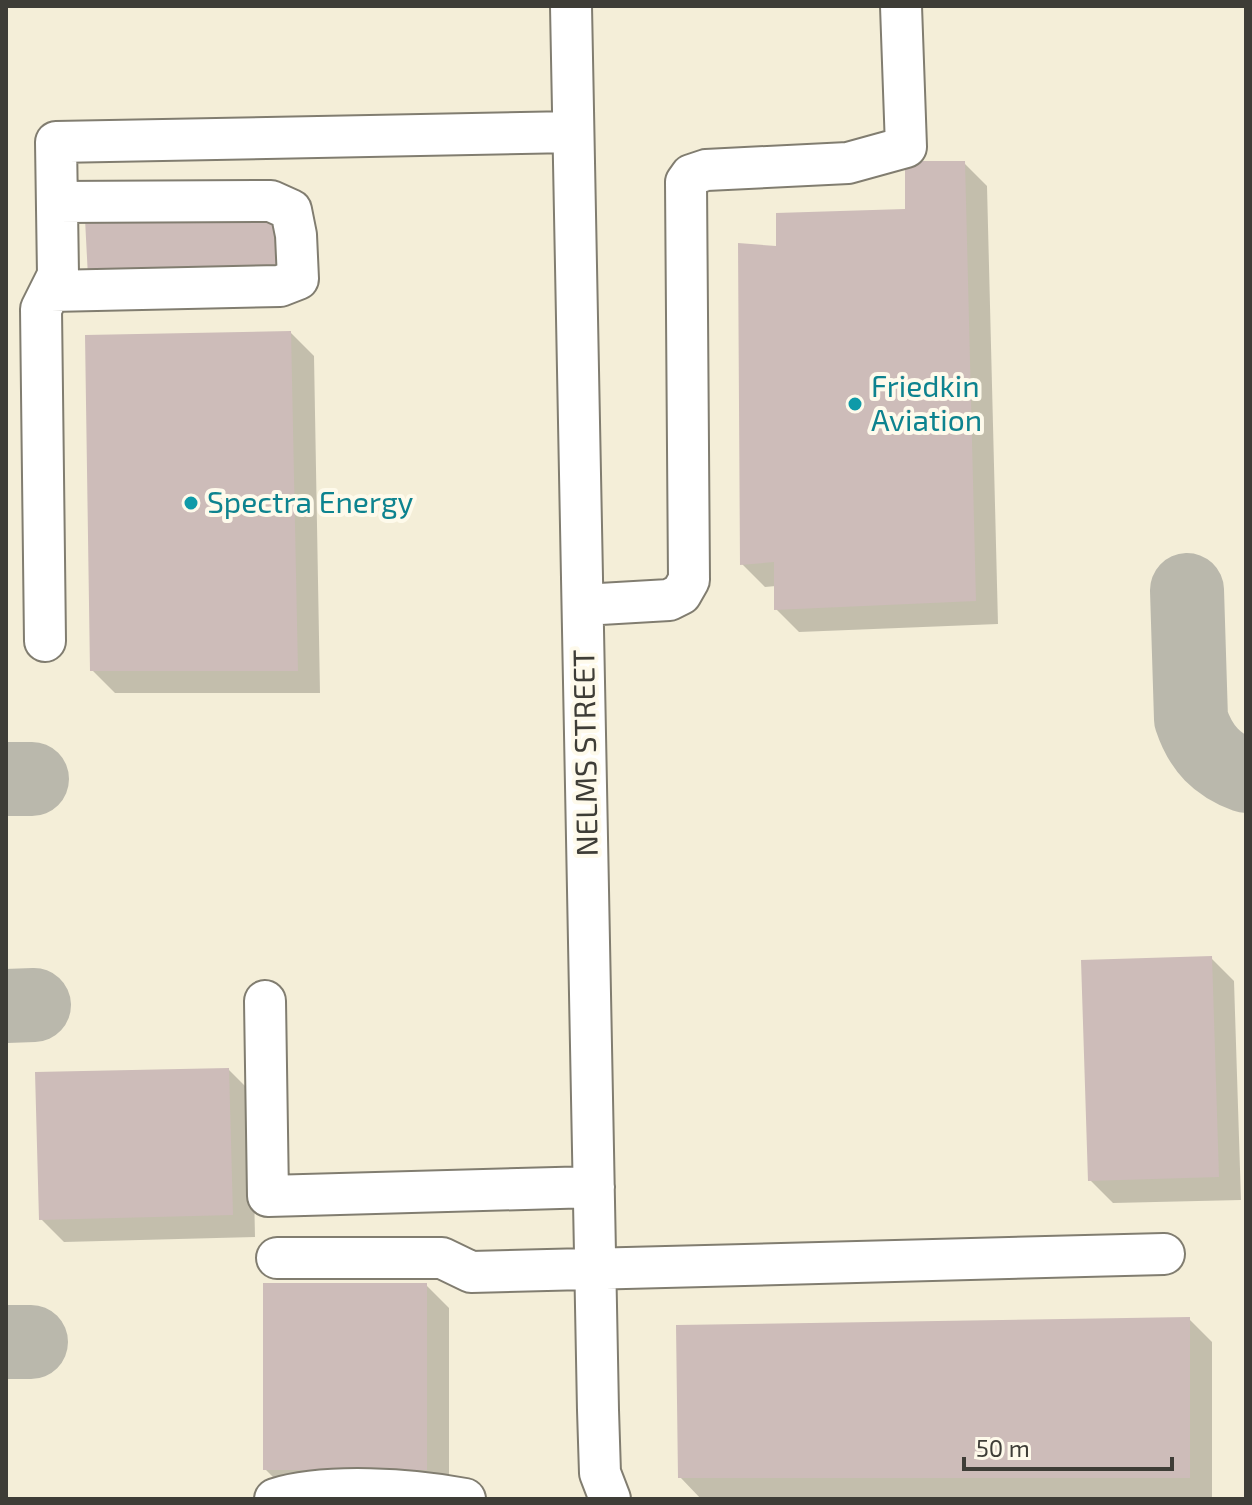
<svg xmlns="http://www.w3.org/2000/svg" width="1252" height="1505" font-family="'Exo 2',sans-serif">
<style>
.built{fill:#f4eed8}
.shadow{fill:#0003}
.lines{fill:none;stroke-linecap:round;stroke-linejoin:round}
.taxiway{stroke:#bab8ac;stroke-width:74}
.building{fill:#cdbcb9}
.minor-casing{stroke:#817d70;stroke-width:44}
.minor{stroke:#fff;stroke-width:40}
.culture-dot{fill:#0f9aa8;stroke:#fefaeb;stroke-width:3}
.labels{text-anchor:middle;stroke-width:8;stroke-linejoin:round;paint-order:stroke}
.culture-label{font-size:30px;fill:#0d838f;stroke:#fefaeb;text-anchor:start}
.street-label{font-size:30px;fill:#3e3d37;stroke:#fefaeb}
</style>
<rect width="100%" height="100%" fill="#fefaeb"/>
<path class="built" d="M6,6h1240v1493h-1240z"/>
<path class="shadow" d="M964,163l23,23 11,438 -199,8 -23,-23v-23l-11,1 -23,-23 36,-316 129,-37z
M291,333l23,23 6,337h-205l-23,-23z
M1211,958l23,23 7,219 -128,3 -23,-23z
M229,1070l23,23 3,144 -191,5 -23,-23z
M426,1285l23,23v184h-161l-23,-23z
M1189,1319l23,23v157h-511l-21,-22z"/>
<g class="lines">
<path class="taxiway" d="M1187,590l4,129c10,30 26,46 55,57
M6,779h26
M6,1006l28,-1
M6,1342h25"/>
</g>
<path class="building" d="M905,161h60l11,440 -202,9v-48l-34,3 -2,-322 38,3v-33l129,-4z
M287,217l1,58 -200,2 -3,-58z
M291,331l7,340h-208l-5,-336z
M1212,956l7,221 -131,4 -7,-221z
M229,1068l4,147 -194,5 -4,-148z
M263,1283h164v187h-164z
M1190,1317v161h-512l-2,-153z"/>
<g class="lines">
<defs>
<path id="minor" d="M571,6l27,1404 2,63 10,26
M51,291l229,-5 18,-7 -2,-44 -5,-25 -20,-9 -214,1
M583,605l86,-5 12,-6 8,-14 -3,-398 5,-7 15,-5 142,-7 58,-16 -5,-141
M45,641l-4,-332 17,-34 -2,-133 517,-10
M265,1001l3,195 326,-9
M277,1258h165l29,14 693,-18
M275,1499c51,-16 138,-10 190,0"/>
</defs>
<use href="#minor" class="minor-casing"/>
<use href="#minor" class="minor"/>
</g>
<g class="culture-dot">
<circle cx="855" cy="404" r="8"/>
<circle cx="191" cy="503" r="8"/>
</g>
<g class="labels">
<g class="culture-label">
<text x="871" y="397">Friedkin<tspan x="871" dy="34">Aviation</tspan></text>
<text x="207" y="513">Spectra Energy</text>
</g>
<g class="street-label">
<text transform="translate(586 753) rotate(-91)" y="10">NELMS STREET</text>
</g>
</g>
<rect width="1252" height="1505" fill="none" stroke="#3e3d37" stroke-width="16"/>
<path d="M964 1457v12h208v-12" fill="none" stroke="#3e3d37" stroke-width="4"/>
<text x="976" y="1457" font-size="24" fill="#3e3d37" stroke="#fefaeb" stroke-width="6" paint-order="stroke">50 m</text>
</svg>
